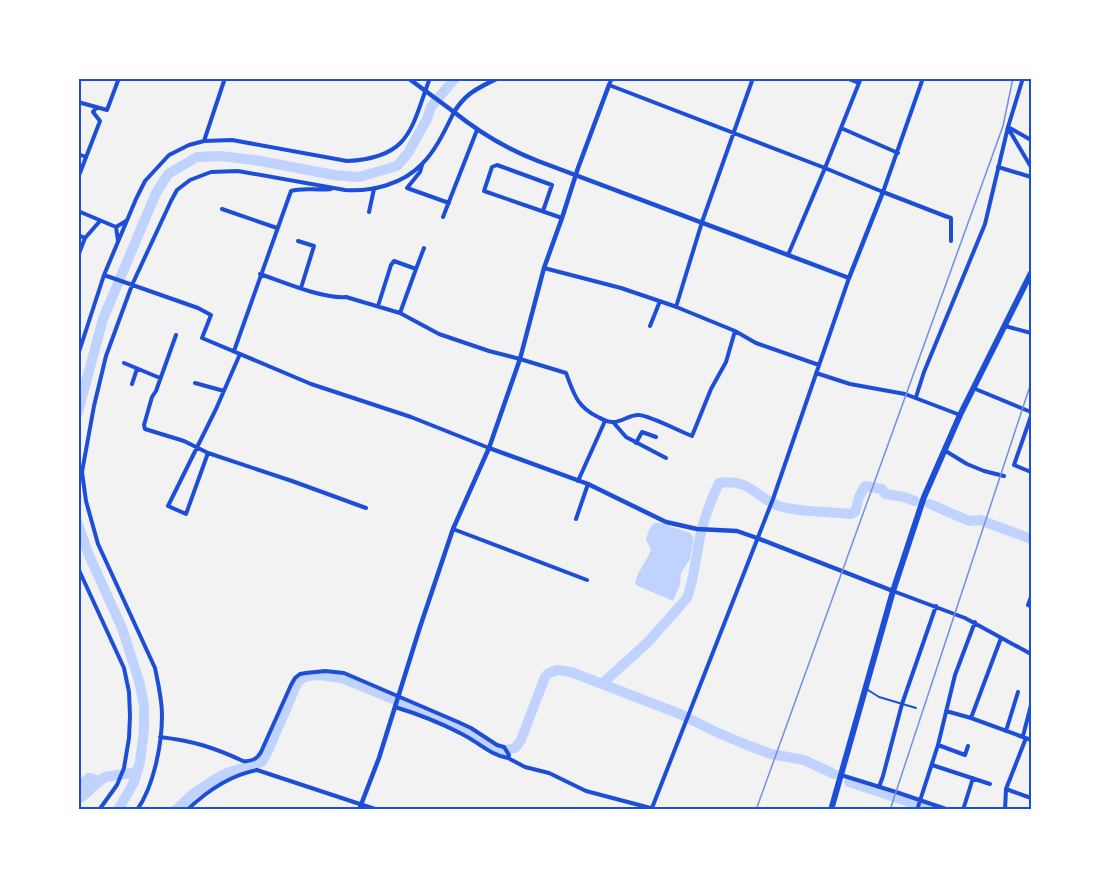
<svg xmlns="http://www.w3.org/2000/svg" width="1109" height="888" font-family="'DM Sans',sans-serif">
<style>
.water{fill:#bfd3fe}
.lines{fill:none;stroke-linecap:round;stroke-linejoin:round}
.river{stroke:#bfd3fe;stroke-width:10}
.pedestrian{stroke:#1d4ed8;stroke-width:2}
.minor{stroke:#1d4ed8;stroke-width:4}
.tertiary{stroke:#1d4ed8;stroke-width:4.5}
.secondary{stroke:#1d4ed8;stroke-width:4.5}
.trunk{stroke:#1d4ed8;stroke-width:6}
.rail{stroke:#7290e2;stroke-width:1.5}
.neatline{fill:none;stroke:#1d4ed8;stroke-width:2}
</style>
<rect width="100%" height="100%" fill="#f2f2f2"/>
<path class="water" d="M654,523h7l29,10 4,5 -4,21 -9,14 -1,12 -7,16 -35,-15 -3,-3c2,-11 11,-21 16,-33l-5,-11 3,-9z
M87,773h4l12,4c-7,15 -11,20 -25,28v-24z"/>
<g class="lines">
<path class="river" d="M78,412l25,-93 53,-126 12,-19 29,-17 23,-1 35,4 79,15 25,2 38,-11 11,-13 19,-34 4,-12 24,-29
M930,504l39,17 11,-1 51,19
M78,524l10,29 34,75 17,53 5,24v24l-4,33 -6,20 -16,28
M603,683l45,-41 39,-44c7,-19 9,-41 13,-61 4,-19 11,-37 19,-54 31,-5 37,15 60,23 23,7 48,5 71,8l5,-2 4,-15 6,-11 17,3 3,5 19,3 11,4
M849,782l85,28
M78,798l27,-21 32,-5
M176,810l17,-16 24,-16 10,-5 35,-11 6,-11 30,-70 9,-5 13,-1 22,3 115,47 14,7 24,17 6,2 14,-3 6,-8 24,-63 4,-4 8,-3 14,2 109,42 34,17 28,12 29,11 33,6 30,14"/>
<path class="pedestrian" d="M868,690l11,7 37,11"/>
<path class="minor" d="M612,78l-3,7 216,83 58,24 40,-114
M846,78l13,5
M78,102l29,8 12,-32
M1008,127l23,13
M841,128l57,25
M1008,128l23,39
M204,141l21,-63
M78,154l8,3
M422,165l-2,7 -13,16 42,15
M998,167l33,10
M78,178l22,-57 -7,-9 3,-4
M222,209l55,19
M78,211l38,16 10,-6
M543,211l9,-26 -55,-20 -5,2 -8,24 78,27
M369,212l5,-23
M945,216l6,2v23
M443,217l34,-87
M116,227l2,14
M78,235l7,3 -7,18
M85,238l15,-17
M298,241l16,5 -13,42
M788,255l37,-87 36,-90
M544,268l77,20 53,18 61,25 21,12 63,22
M416,269l8,-21
M260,274c23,8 63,25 86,23l54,16 39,21 50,17 31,8 46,14c8,21 11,34 32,44 4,2 9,5 14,5 9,1 18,-8 27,-7 12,1 40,16 53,21l19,-47 15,-27 9,-31
M104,275l94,33 13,7 -9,23 109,46 100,33 78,31
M378,306l13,-41 3,-4 22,8 -16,44
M676,307l26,-85 51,-144
M650,326l10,-25
M1005,326l26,7
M176,335l-20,56 -4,6 -8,28 1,4 39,12 24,12 84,28 74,27
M234,351l57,-160c13,-4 27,0 40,-2
M78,355l26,-80 32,-76 9,-18 24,-26 20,-10 15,-4 28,-1 115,21c64,-3 64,-33 83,-83
M124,363l36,15
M816,373l34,11 55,10 55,21
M195,383l29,8
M132,384l5,-15
M973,388l58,24
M916,397l8,-25 61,-148 23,-97 15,-49
M1031,416l-17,49 17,7
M613,422l13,15 40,21
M636,443l6,-11 14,5
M944,450l23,14 17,7 20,5
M208,453l-22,61 -18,-8 48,-97 24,-55
M578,481l27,-60
M576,519l12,-35
M453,529l134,51
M78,568l46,100 5,24 1,24 -1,22 -5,30 -7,17 -18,25
M893,591l72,27 66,36
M1031,597l-3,8 3,1
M395,707c23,7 46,16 67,27 16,8 28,21 46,24
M946,711l25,7 60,22
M971,718l30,-80
M1006,731l12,-39
M1023,736l8,-31
M160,737c33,4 53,10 83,24 9,1 14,-2 18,-9l30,-67 4,-7 5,-4 6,-1 19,-2 19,2 114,49 13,6 26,17 7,2 5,8 -1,3 17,9 24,6 37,18 72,19
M938,745l27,10 3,-9
M932,765l58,19
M841,775l55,17 53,18
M879,787l4,-11 19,-72 34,-98
M1006,789l25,9
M652,808l121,-309 76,-221
M137,810c17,-24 25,-66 25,-95 0,-16 -4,-32 -7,-47l-57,-124 -12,-43 -4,-29 12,-66 12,-50 26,-71 39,-84 6,-11 13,-10 21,-8 27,-1 107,19c27,2 58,-6 77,-26 14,-14 23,-34 32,-52
M187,810c20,-19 43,-35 70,-40l121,40
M917,810l21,-65 17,-70 20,-53
M963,810l10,-32
M1005,810l1,-21 20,-51"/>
<path class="tertiary" d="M408,78l46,34
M489,448l99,36 78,38 31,7 40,2 20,7 136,53
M359,810l20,-52 41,-131 33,-98 36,-81 31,-89 24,-91 18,-50 16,-50 31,-83"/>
<path class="secondary" d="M498,78c-21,11 -31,14 -44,34 26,21 53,37 84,49l311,117 34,-86 62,24"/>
<path class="trunk" d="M831,810l62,-219 31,-94 36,-82 71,-142"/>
<path class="rail" d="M756,810l242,-670 5,-14 10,-48
M890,810l141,-427"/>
</g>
<rect width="1109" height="888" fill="none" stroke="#ffffff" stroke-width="159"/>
<rect x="80" y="80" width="950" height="728" class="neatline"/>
</svg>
